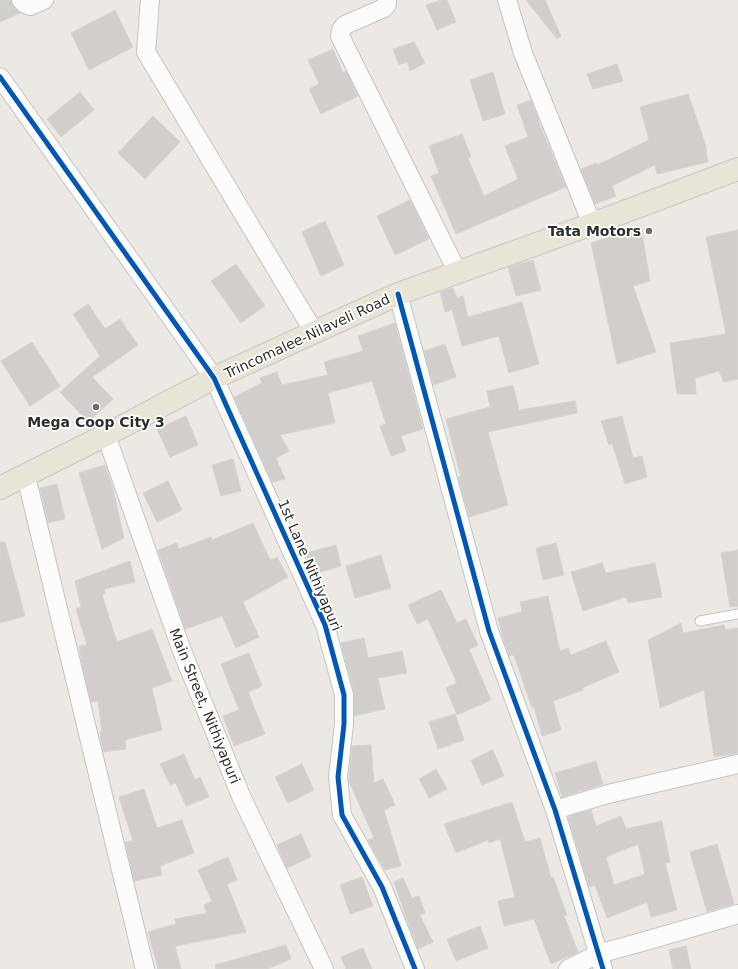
<svg xmlns="http://www.w3.org/2000/svg" width="738" height="969" font-family="'DejaVu Sans',sans-serif">
<style>
.building{fill:#d1cecb;stroke:#d7d4d0;fill-rule:evenodd}
.lines{fill:none;stroke-linecap:round;stroke-linejoin:round}
.lane-casing{stroke:#c5c4c5;stroke-width:11}
.street-casing{stroke:#c5c4c5;stroke-width:20}
.primary-casing{stroke:#c6c5c4;stroke-width:24}
.lane{stroke:#fcfcfb;stroke-width:9}
.street{stroke:#fcfcfb;stroke-width:18}
.primary{stroke:#e8e4d6;stroke-width:22}
.cycleway-casing{stroke:#fff;stroke-width:8}
.cycleway{stroke:#0057b8;stroke-width:5}
.poi-dot{fill:#706f6e;stroke:#fff;stroke-width:1.5}
.labels{text-anchor:middle;stroke-width:3.5;stroke-linejoin:round;paint-order:stroke}
.poi-label{font-size:14px;font-weight:bold;fill:#2e2e2e;stroke:#fff;text-anchor:end}
.street-label{font-size:14px;fill:#2e2e2e;stroke:#fff}
</style>
<rect width="100%" height="100%" fill="#ece8e4"/>
<path class="building" d="M0,0h11l2,7 7,6 -20,9z
M442,0h5l9,22 -19,8 -11,-25z
M526,0h19l16,36 -4,3z
M115,10l18,37 -44,23 -18,-37z
M414,42l11,21 -15,8 -3,-9 -8,3 -6,-16z
M333,49l10,24 3,-2 12,25 -37,18 -12,-25 10,-5 -11,-24z
M617,64l6,17 -30,8 -6,-15z
M493,72l12,42 -22,7 -13,-41z
M80,92l14,18 -33,27 -14,-18z
M688,94l17,49 3,19 -51,12 -2,-9 -43,21 4,10 -21,8 -14,-35 15,-6 1,2 52,-25 -9,-33z
M531,100l8,21h-1l28,66 -110,47 -25,-58 8,-3 -10,-27 33,-12 9,23 -3,1 16,38 34,-17 -13,-33 23,-9 -11,-32z
M153,116l27,26 -35,37 -27,-26z
M410,200l19,39 -34,16 -18,-39z
M325,221l19,44 -23,11 -19,-44z
M641,226l9,55 -17,5 23,66 -39,12 -26,-121z
M738,230v149l-14,3 -5,-11 -24,7 1,16h-19l-7,-51 56,-9 -20,-97z
M533,260l8,30 -25,6 -8,-29z
M236,264l29,42 -24,17 -30,-42z
M453,288l4,10 6,-2 5,21 54,-15 17,62 -30,9 -10,-37 -37,10 -10,-36 -7,2 -5,-20z
M88,304l17,25 15,-10 18,26 -46,32 21,22 -25,23 -28,-30 40,-36 -27,-42z
M395,323l28,106 -22,7 5,15 -15,5 -11,-30 6,-2 -14,-43 -44,12 7,30 -55,12 9,16 -13,7 9,21 -13,3 -38,-85 28,-14 -2,-5 17,-6 5,13 46,-10 -4,-13 39,-11 -5,-15z
M32,342l28,44 -30,20 -29,-45z
M445,344l11,33 -23,8 -9,-34z
M513,385l6,25 56,-9 2,12 -89,19 20,73 -39,12 -11,-40h3l-15,-58 44,-12 -3,-16z
M186,416l12,29 -28,12 -13,-28z
M622,416l11,42 9,-2 5,21 -22,7 -13,-41 -3,2 -8,-24z
M233,459l8,32 -20,5 -9,-31z
M105,465l8,24 11,49 -22,11 -23,-76z
M168,481l14,29 -25,12 -14,-29z
M57,484l8,35 -17,4 -8,-35z
M253,523l17,37 7,-3 11,20 -45,25 16,35 -23,11 -14,-32 -37,13 -27,-79 19,-7 2,6 32,-12 1,3z
M0,542h5l20,74 -25,7z
M556,543l8,32 -21,5 -7,-32z
M336,545l5,21 -28,8 -7,-21z
M738,550v56l-8,1 -9,-54z
M381,555l10,33 -36,10 -9,-32z
M130,561l5,21 -31,7 1,5 -3,1 15,47 35,-13 20,52 -20,7 10,42 -37,10 1,9 -23,3 -3,-20h2l-4,-31 -7,1 -10,-43 -2,-13 8,-1 -11,-36 5,-2 -6,-26z
M602,563l4,10 49,-10 7,34 -34,6 -2,-6 -43,14 -12,-39z
M441,590l16,33 9,-4 12,26 -9,4 22,51 -34,15 -11,-27 11,-5 -29,-64 -11,5 -9,-19z
M548,596l12,55 8,-3 3,7 35,-14 13,31 -37,16 1,2 -30,11 8,29 -19,6 -8,-29 -2,1 -18,-53 -5,1 -5,-15 -6,-23 24,-6 -2,-10z
M681,623l2,10 41,-8 1,5 13,-2v125l-24,4 -10,-67 -44,18 -12,-68z
M364,638l4,20 34,-7 5,22 -29,5 7,31 -31,7v-24l-13,-49z
M249,653l13,33 -14,6 17,42 -31,12 -11,-30 16,-6 -18,-46z
M455,714l9,26 -26,9 -9,-27z
M371,745l3,38 9,-4 12,26 -11,5 17,56 -16,4 -17,-30 6,-2 -25,-57 3,-35z
M493,750l11,26 -22,9 -11,-25z
M184,754l11,26 5,-3 9,20 -23,9 -10,-23 -6,2 -10,-21z
M596,761l7,23 -41,13 -7,-24z
M302,764l12,26 -26,13 -13,-26z
M436,769l11,20 -18,9 -10,-19z
M144,789l13,39 25,-8 12,33 -34,13 2,9 -28,6 -9,-39 8,-1 -14,-44z
M512,802l13,40 15,-4 11,40 2,-1 14,38 -3,1 14,36 -27,12 -17,-45 -30,7 -6,-25 17,-4 -15,-58 -11,4 -1,-3 -32,13 -12,-29z
M591,810l5,16 25,-10 5,13 36,-8 8,41 -5,1 12,47 -26,7 -4,-15 -40,16 -12,-33 -6,2 -21,-70zM638,844l7,30 -31,11 -8,-28z
M301,834l10,23 -24,11 -10,-23z
M717,844l17,60 -27,8 -17,-60z
M228,857l9,23 -10,4 19,48 -71,14 6,23h-23l-10,-37 28,-8 -1,-5 32,-6 -3,-8 8,-4 -14,-31z
M362,877l11,29 -23,8 -10,-29z
M403,878l9,20 7,-2 6,17 -5,2 13,27 -15,7 -10,-26 -14,-41z
M480,926l8,22 -32,13 -9,-22z
M286,945l5,14 -24,10h-51l-1,-4z
M686,946l5,23h-18l-4,-19z
M363,948l9,21h-26l-5,-12z"/>
<g class="lines">
<defs>
<path id="lane" d="M700,621l38,-7"/>
<path id="street" d="M21,0l4,4 5,2 14,-6
M150,0l-4,52 168,280
M387,0v4l-3,4 -39,17 -4,5 -1,6 118,237
M507,0l16,53 69,171
M0,77l214,301 111,247 19,70v29l-6,53 4,38 40,72 33,82
M398,294l91,337 66,179 48,159
M106,435l76,216 59,145 83,173
M26,476l119,493
M555,810l53,-16 130,-30
M568,969l30,-15 51,-14 89,-26"/>
<path id="primary" d="M0,488l106,-53 108,-57 184,-84 194,-70 146,-55"/>
</defs>
<use href="#lane" class="lane-casing"/>
<use href="#street" class="street-casing"/>
<use href="#primary" class="primary-casing"/>
<use href="#lane" class="lane"/>
<use href="#street" class="street"/>
<use href="#primary" class="primary"/>
<defs>
<path id="cycleway" d="M0,77l214,301 111,247 19,70v29l-6,53 4,38 40,72 33,82
M398,294l91,337 66,179 48,159"/>
</defs>
<use href="#cycleway" class="cycleway-casing"/>
<use href="#cycleway" class="cycleway"/>
</g>
<g class="poi-dot">
<circle cx="649" cy="231" r="4"/>
<circle cx="96" cy="407" r="4"/>
</g>
<g class="labels">
<g class="poi-label">
<text x="641" y="236">Tata Motors</text>
<text x="96" y="427" text-anchor="middle">Mega Coop City 3</text>
</g>
<g class="street-label">
<text transform="translate(307 336) rotate(-25)" y="5">Trincomalee-Nilaveli Road</text>
<text transform="translate(310 565) rotate(67)" y="5">1st Lane Nithiyapuri</text>
<text transform="translate(205 706) rotate(68)" y="5">Main Street, Nithiyapuri</text>
</g>
</g>
</svg>
